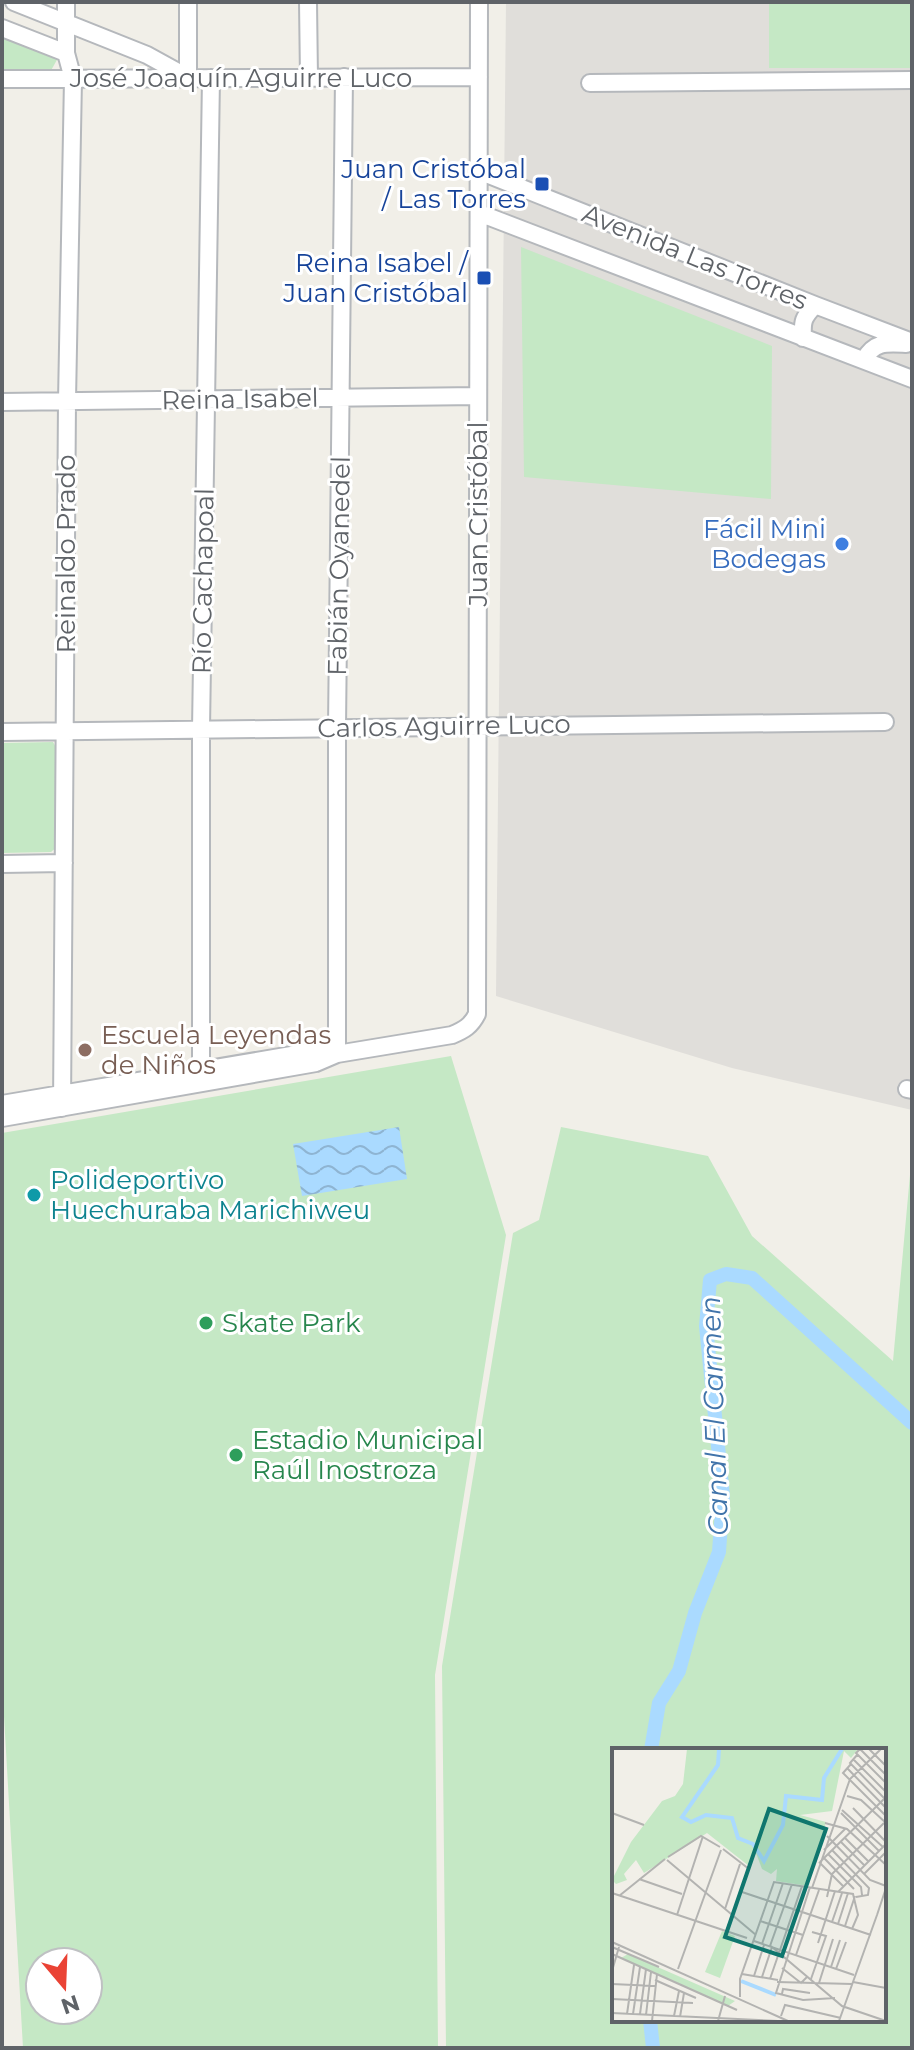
<svg xmlns="http://www.w3.org/2000/svg" width="914" height="2050" font-family="Montserrat,sans-serif">
<style>
.industrial{fill:#e0deda}
.green{fill:#c5e8c5;fill-rule:evenodd}
.water{fill:url(#water-waves)}
.lines{fill:none;stroke-linecap:round;stroke-linejoin:round}
.canal{stroke:#aadaff;stroke-width:14}
.minor-casing{stroke:#b5b8bc;stroke-width:20}
.minor{stroke:#fff;stroke-width:16}
.transit-dot{fill:#1a4fb4;stroke:#fff;stroke-width:3}
.shop-dot{fill:#3f7fe0;stroke:#fff;stroke-width:3}
.education-dot{fill:#8d6e63;stroke:#fff;stroke-width:3}
.culture-dot{fill:#0f9aa8;stroke:#fff;stroke-width:3}
.leisure-dot{fill:#2e9e5b;stroke:#fff;stroke-width:3}
.labels{text-anchor:middle;stroke-width:6;stroke-linejoin:round;paint-order:stroke}
.street-label{font-size:26px;fill:#5f6368;stroke:#fff}
.transit-label{font-size:26px;fill:#164399;stroke:#fff;text-anchor:end}
.shop-label{font-size:26px;fill:#366cbe;stroke:#fff;text-anchor:end}
.education-label{font-size:26px;fill:#785e54;stroke:#fff;text-anchor:start}
.culture-label{font-size:26px;fill:#0d838f;stroke:#fff;text-anchor:start}
.leisure-label{font-size:26px;fill:#27864d;stroke:#fff;text-anchor:start}
.water-label{font-size:28px;font-style:italic;fill:#4174aa;stroke:#fff}
.inset-river{fill:none;stroke:#aadaff;stroke-width:4}
.inset-road{fill:none;stroke:#b3b3b1;stroke-width:2}
.view{fill:#0f766e;fill-opacity:0.15;stroke:#0f766e;stroke-width:4}
.inset-edge{fill:none;stroke:#5f6368;stroke-width:4}
</style>
<defs>
<pattern id="water-waves" width="16" height="10" patternUnits="userSpaceOnUse" patternTransform="scale(2)"><rect width="16" height="10" fill="#aadaff"/><path d="M0 5q4-4 8 0t8 0" fill="none" stroke="#8eb4d2"/></pattern>
</defs>
<rect width="100%" height="100%" fill="#f1efe8"/>
<path class="industrial" d="M506,2h406v1108l-180,-42 -236,-72z"/>
<path class="green" d="M769,2h143v66h-143z
M2,36l56,22 -9,16 -47,-3z
M521,247l251,99 -1,153 -247,-22z
M53,742l5,9 1,94 -8,7 -49,1v-110z
M451,1056l55,179 -71,440 3,373h-415l-21,-367v-548zM40,1962h48v48h-48z
M561,1127l147,29 44,80 141,125 19,-208v895h-466l-4,-382 71,-433 26,-13zM614,1750h270v270h-270z"/>
<path class="water" d="M399,1127l8,52 -105,17 -9,-52z"/>
<g class="lines">
<path class="canal" d="M651,1750l8,-47 20,-32 16,-58 24,-61 4,-56 -17,-170 4,-46 16,-6 26,4 160,145
M650,2020l3,28"/>
<defs>
<path id="minor" d="M14,2l133,53 40,22
M188,2v76
M308,2l1,76
M2,28l64,25
M2,79l477,-2
M590,83l322,-3
M479,171l336,134 97,37
M479,213l433,166
M803,338c-1,-17 0,-20 12,-33
M864,360c10,-19 23,-17 42,-16
M2,402l476,-6
M2,732l883,-10
M2,864l62,-1
M337,1054v-326l7,-651
M201,1083v-354l10,-651
M907,1089l5,1
M2,1104l313,-53 20,3
M62,1108l5,-707 6,-322 -7,-26v-51
M2,1118l314,-55 21,-9 115,-19c12,-5 19,-9 25,-21l2,-1012"/>
</defs>
<use href="#minor" class="minor-casing"/>
<use href="#minor" class="minor"/>
</g>
<g class="transit-dot">
<rect x="534" y="176" width="16" height="16" rx="4"/>
<rect x="476" y="270" width="16" height="16" rx="4"/>
</g>
<circle class="shop-dot" cx="842" cy="544" r="8"/>
<circle class="education-dot" cx="85" cy="1050" r="8"/>
<circle class="culture-dot" cx="34" cy="1195" r="8"/>
<g class="leisure-dot">
<circle cx="206" cy="1323" r="8"/>
<circle cx="236" cy="1455" r="8"/>
</g>
<g class="labels">
<g class="street-label">
<text x="241" y="87">José Joaquín Aguirre Luco</text>
<text transform="translate(695 257) rotate(22)" y="9">Avenida Las Torres</text>
<text transform="translate(240 399) rotate(-1)" y="9">Reina Isabel</text>
<text transform="translate(478 514) rotate(-90)" y="9">Juan Cristóbal</text>
<text transform="translate(66 554) rotate(-90)" y="9">Reinaldo Prado</text>
<text transform="translate(339 566) rotate(-89)" y="9">Fabián Oyanedel</text>
<text transform="translate(203 581) rotate(-89)" y="9">Río Cachapoal</text>
<text transform="translate(444 726) rotate(-1)" y="9">Carlos Aguirre Luco</text>
</g>
<g class="transit-label">
<text x="526" y="178">Juan Cristóbal<tspan x="526" dy="30">/ Las Torres</tspan></text>
<text x="468" y="272">Reina Isabel /<tspan x="468" dy="30">Juan Cristóbal</tspan></text>
</g>
<g class="shop-label">
<text x="826" y="538">Fácil Mini<tspan x="826" dy="30">Bodegas</tspan></text>
</g>
<g class="education-label">
<text x="101" y="1044">Escuela Leyendas<tspan x="101" dy="30">de Niños</tspan></text>
</g>
<g class="culture-label">
<text x="50" y="1189">Polideportivo<tspan x="50" dy="30">Huechuraba Marichiweu</tspan></text>
</g>
<g class="leisure-label">
<text x="222" y="1332">Skate Park</text>
<text x="252" y="1449">Estadio Municipal<tspan x="252" dy="30">Raúl Inostroza</tspan></text>
</g>
<g class="water-label">
<text transform="translate(714 1416) rotate(-92)" y="10">Canal El Carmen</text>
</g>
</g>
<g transform="translate(612 1748)">
<rect width="274" height="274" fill="#f1efe8"/>
<path d="M75,1h171l-7,9 -7,-7 -12,60 -32,4 26,7 -18,64 -32,-5 1,-12 -6,5 -9,-5 -6,-16 -7,13 -42,-33 -63,40 -8,-13 -12,14 3,6 -11,4 -4,-4 19,-38 31,-41 13,-5 8,-12zM110,183l13,5 -15,42 -15,-6zM16,206l107,47 -7,5 -107,-48z" fill="#c5e8c5"/>
<path class="inset-river" d="M107,1l-1,16 -36,52 9,5 15,-7 26,3 6,20 15,6 11,17 19,-36 3,-29 36,4 2,-22 18,-29M129,233l35,14"/>
<path class="inset-road" d="M257,1l17,17M246,6l-8,9 34,35M241,11l33,33M239,16l-8,9 43,43M235,20l39,40M274,27l-26,-26 -4,4 30,30M235,48l14,4 25,23M241,60l33,34M230,62l41,37M0,65l32,12M229,65l38,38M213,75l22,6 39,36M215,88l43,44 16,6M233,90l23,23M229,94l23,23M111,101l26,20M212,102l21,-21M220,102l37,38 -1,7 -12,2M216,106l33,33 1,8M56,109l33,-21 19,11M212,110l30,31M55,112l89,75M207,114l24,24M208,114l66,-65M252,126l22,-22M27,131l43,15M198,139l-34,106 27,7 32,-2M200,140l38,-109 31,-30M130,144l129,43M226,144l48,-48M0,145l135,45M7,148l46,-37M215,149l5,-23 52,-51M113,161l15,-45M65,167l26,-79M265,167l9,-27M148,173l43,14M220,174l10,-29M226,176l10,-31M233,178l10,-30M142,193l100,34M0,194l176,79M206,195l17,-52M150,196l21,-61M158,198l22,-62M0,199l47,20M0,206l125,56M184,207l23,-65M219,219l9,-27M170,220l19,15 6,-6M66,221l43,-119M224,221l10,-27M0,223l7,-24M130,226l36,6M142,228l10,-31M150,229l10,-30 70,59 44,15M158,231l32,-93M199,231l15,-43 -14,-4M43,232l41,18M165,234l75,2M241,234l33,6M207,235l14,-44M0,236l43,2M170,246l1,-5 27,4M128,249v-18l34,-97 79,12 5,21 -6,14M0,251l81,4M0,265l166,8M15,266l7,-49M21,266l7,-47M28,266l6,-45M34,267l5,-43M62,268l5,-25M169,268l4,-11 56,13M68,269l4,-24M40,273l5,-47M106,273l7,-25M227,273l38,-106"/>
<path class="view" d="M157,61l57,20 -44,127 -57,-19z"/>
<rect width="274" height="274" class="inset-edge"/>
</g>
<rect width="914" height="2050" fill="none" stroke="#5f6368" stroke-width="8"/>
<g transform="translate(64 1986) rotate(161)"><circle r="38" fill="#ffffff" stroke="#bfc1c3" stroke-width="2"/>
<path d="M0-6L14 30L0 20L-14 30Z" fill="#ea4335"/>
<text y="-12" font-size="22" font-weight="bold" text-anchor="middle" fill="#5f6368">N</text>
</g>
</svg>
